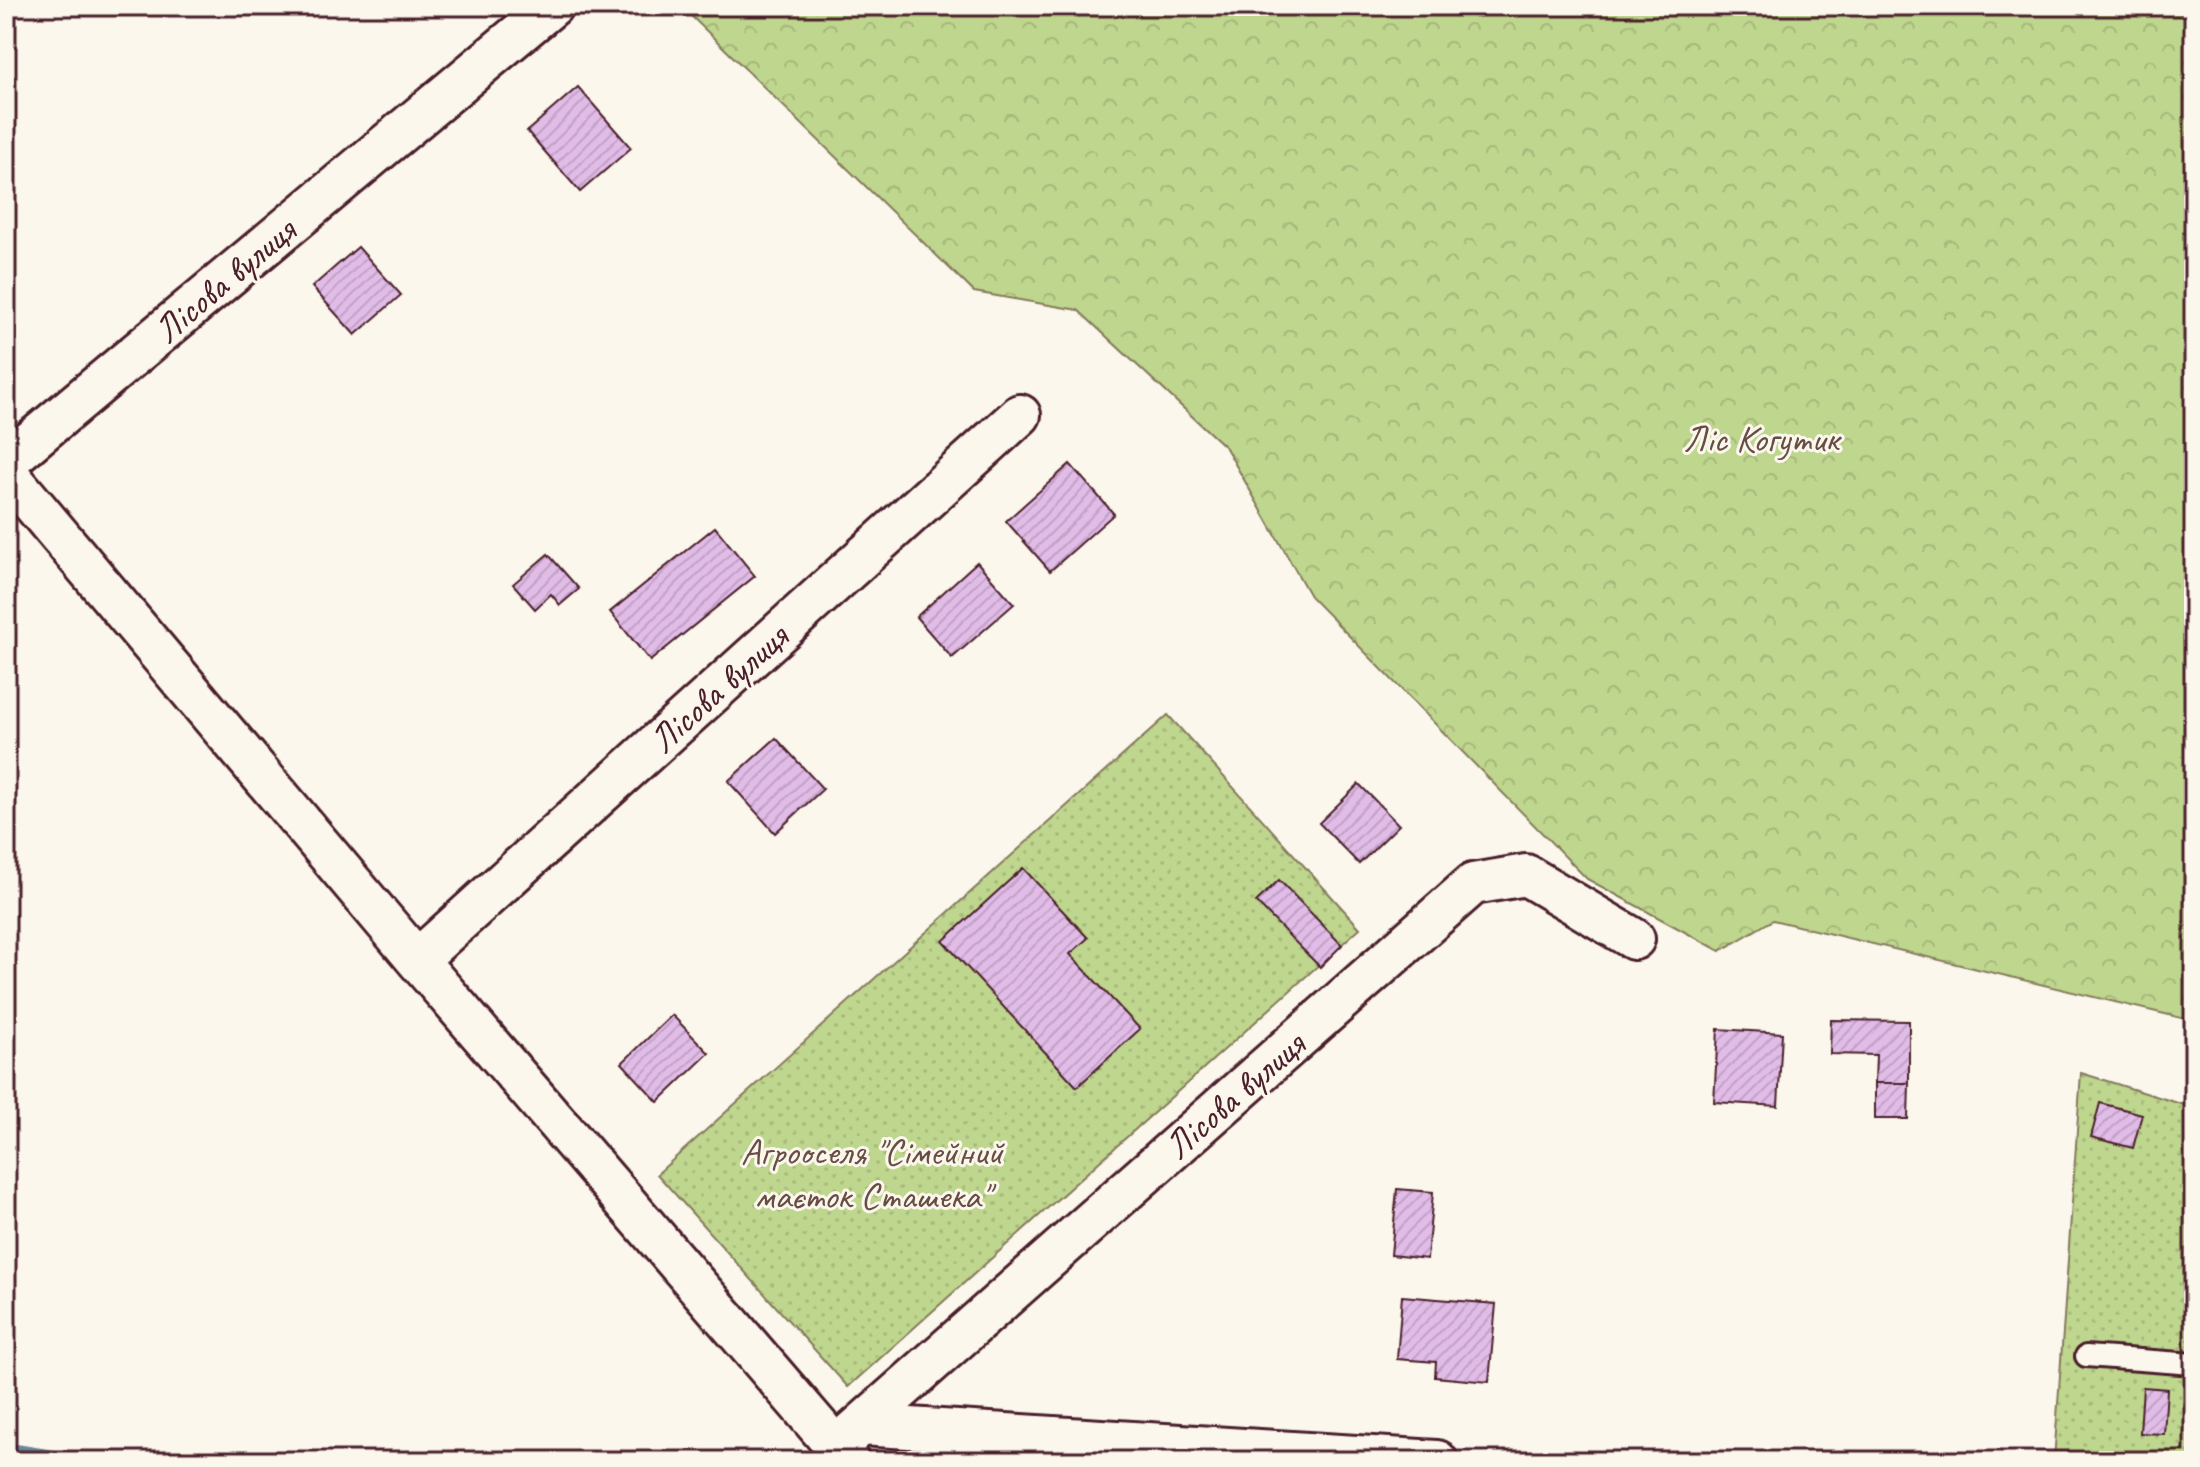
<svg xmlns="http://www.w3.org/2000/svg" width="2200" height="1467" font-family="Caveat,sans-serif">
<style>
.forest{fill:url(#forest-crowns);stroke:#847a5c;stroke-width:2}
.park{fill:url(#park-dots);stroke:#847a5c;stroke-width:2}
.lines{fill:none;stroke-linecap:round;stroke-linejoin:round}
.stream{stroke:#6c8799;stroke-width:11}
.building{fill:url(#building-hatch);stroke:#4a1f2b;stroke-width:2}
.service-casing{stroke:#4a1f2b;stroke-width:26}
.minor-casing{stroke:#4a1f2b;stroke-width:46}
.service{stroke:#fbf7ec;stroke-width:20}
.minor{stroke:#fbf7ec;stroke-width:40}
.labels{text-anchor:middle;stroke-width:6;stroke-linejoin:round;paint-order:stroke}
.street-label{font-size:38px;fill:#4a1f2b;stroke:#fbf7ec}
.park-label{font-size:38px;fill:#674d44;stroke:#fbf7ec}
</style>
<defs>
<pattern id="forest-crowns" width="20" height="18" patternUnits="userSpaceOnUse" patternTransform="scale(2)"><rect width="20" height="18" fill="#bed68d"/><path d="M2 6a3 3 0 1 1 6 0M12 15a3 3 0 1 1 6 0" fill="none" stroke="#a5b77a"/></pattern>
<pattern id="park-dots" width="8" height="8" patternUnits="userSpaceOnUse" patternTransform="scale(2)"><rect width="8" height="8" fill="#bed68d"/><path d="M2 2h.1M6 6h.1" fill="none" stroke="#a5b77a" stroke-width="1.8" stroke-linecap="round"/></pattern>
<pattern id="building-hatch" width="6" height="6" patternUnits="userSpaceOnUse" patternTransform="scale(2)"><rect width="6" height="6" fill="#e0bce7"/><path d="M-1 1l2-2M0 6l6-6M5 7l2-2" fill="none" stroke="#c2a1c6"/></pattern>
</defs>
<rect width="100%" height="100%" fill="#fbf7ec"/>
<filter id="ink" filterUnits="userSpaceOnUse"><feTurbulence type="fractalNoise" baseFrequency=".0125" numOctaves="2"/><feDisplacementMap in="SourceGraphic" scale="16" xChannelSelector="R" yChannelSelector="G"/><feConvolveMatrix kernelMatrix="1 2 1 2 8 2 1 2 1" color-interpolation-filters="sRGB"/></filter>
<g filter="url(#ink)">
<path class="forest" d="M681,6h1513v1015l-421,-101 -53,31 -133,-72 -277,-283 -84,-148 -148,-138 -104,-18z"/>
<path class="park" d="M1168,715l192,213 -512,459 -191,-213z
M2081,1073l113,35v353h-140z"/>
<g class="lines">
<path class="stream" d="M6,1448l83,13"/>
</g>
<path class="building" d="M578,87l53,61 -51,44 -53,-61z
M358,247l43,48 -46,40 -43,-48z
M1070,464l44,50 -64,57 -44,-50z
M715,527l40,49 -105,85 -40,-49z
M548,554l31,35 -19,16 -9,-11 -16,15 -22,-25z
M977,562l37,42 -62,54 -36,-41z
M776,738l47,51 -48,44 -47,-52z
M1359,784l40,41 -40,39 -40,-41z
M1023,868l65,70 -18,16 70,75 -63,58 -134,-146z
M1279,880l63,65 -22,22 -64,-65z
M672,1015l37,38 -51,49 -36,-39z
M1831,1020l78,1v62h-34l1,-28 -46,-1z
M1718,1029l64,4 -4,73 -64,-4z
M1875,1083h34l-1,36h-33z
M2100,1103l42,11 -9,34 -42,-11z
M1397,1189l36,3 -6,67 -36,-4z
M1402,1296l94,8 -7,78 -54,-5 1,-15 -39,-3z
M2143,1387l24,2 -3,45 -24,-1z"/>
<g class="lines">
<defs>
<path id="service" d="M2086,1356l108,8"/>
<path id="minor" d="M6,462l546,-456
M6,472l411,488 431,501
M417,960l603,-545
M861,1425l576,36
M836,1447l637,-563 53,-9 108,64"/>
</defs>
<use href="#service" class="service-casing"/>
<use href="#minor" class="minor-casing"/>
<use href="#service" class="service"/>
<use href="#minor" class="minor"/>
</g>
</g>
<g class="labels">
<g class="street-label">
<text transform="translate(224 280) rotate(-40)" y="13">Лісова вулиця</text>
<text transform="translate(718 688) rotate(-42)" y="13">Лісова вулиця</text>
<text transform="translate(1234 1095) rotate(-41)" y="13">Лісова вулиця</text>
</g>
<g class="park-label">
<text x="1761" y="451">Ліс Когутик</text>
<text x="872" y="1164">Агрооселя "Сімейний<tspan x="872" dy="44">маєток Сташека"</tspan></text>
</g>
</g>
<rect width="2200" height="1467" fill="none" stroke="#fbf7ec" stroke-width="32"/>
<rect x="16" y="16" width="2168" height="1435" fill="none" stroke="#4a1f2b" stroke-width="3" filter="url(#ink)"/>
</svg>
